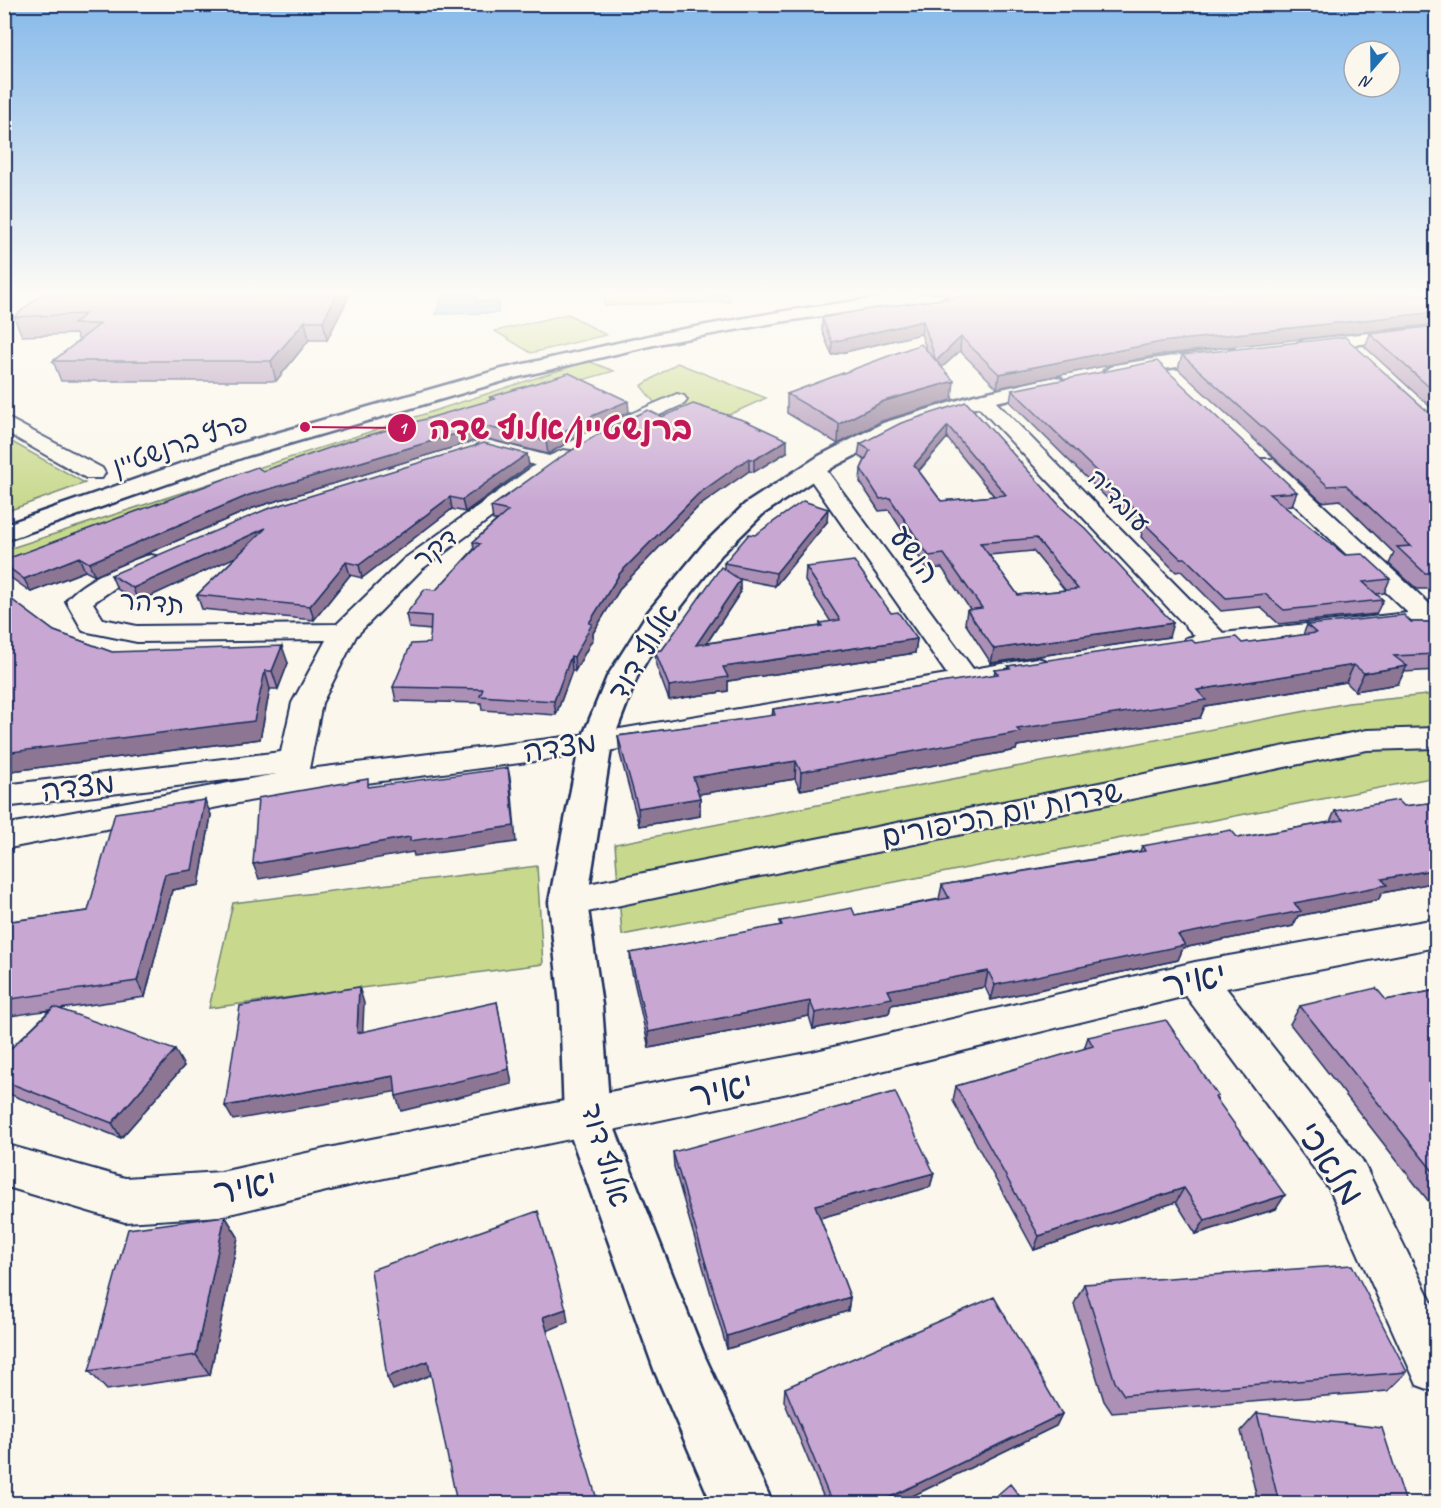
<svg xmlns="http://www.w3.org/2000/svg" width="1441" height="1508" font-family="Caveat,'Playpen Sans Hebrew',sans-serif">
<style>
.green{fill:#c8d98d;stroke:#728476;stroke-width:1.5}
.water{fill:#93c1ed;stroke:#6387b4;stroke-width:1.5}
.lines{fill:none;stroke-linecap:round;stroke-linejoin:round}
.street-casing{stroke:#1b2f5e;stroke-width:4}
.secondary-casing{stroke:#1b2f5e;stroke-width:5}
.street{fill:#fbf7ec;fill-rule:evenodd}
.secondary{fill:#fbf7ec;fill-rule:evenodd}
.wall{fill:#ac90b5;stroke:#1b2f5e;stroke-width:1.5;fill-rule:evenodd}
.shaded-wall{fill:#8c7694;stroke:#1b2f5e;stroke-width:1.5}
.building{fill:#c8a8d3;stroke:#1b2f5e;stroke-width:1.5;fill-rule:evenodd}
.labels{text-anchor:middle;stroke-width:5;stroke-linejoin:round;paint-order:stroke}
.far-street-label{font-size:26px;fill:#1b2f5e;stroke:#fbf7ec}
.street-label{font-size:30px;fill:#1b2f5e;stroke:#fbf7ec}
.near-street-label{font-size:36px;fill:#1b2f5e;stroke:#fbf7ec}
.leader{fill:none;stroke:#c2185b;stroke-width:2}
.callout-dot{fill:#c2185b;stroke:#fbf7ec;stroke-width:2}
.mark-label{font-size:18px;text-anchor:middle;font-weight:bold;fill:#fff}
.callout-label{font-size:32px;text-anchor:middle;font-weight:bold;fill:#c2185b;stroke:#fbf7ec;stroke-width:5;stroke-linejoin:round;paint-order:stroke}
</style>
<rect width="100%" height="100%" fill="#fbf7ec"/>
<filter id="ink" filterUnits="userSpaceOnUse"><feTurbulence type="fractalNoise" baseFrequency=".0167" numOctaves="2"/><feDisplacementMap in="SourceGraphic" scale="12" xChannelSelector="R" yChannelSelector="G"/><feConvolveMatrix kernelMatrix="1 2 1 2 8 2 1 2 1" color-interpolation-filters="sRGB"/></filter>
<g filter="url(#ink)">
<path class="green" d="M604,294h123l3,7 -125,5z
M568,314l38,21 -75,18 -36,-22z
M588,361l26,10 -365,105 -244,91v-17z
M677,363l89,35 -44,20 -64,-11 -17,-21z
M5,438l80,45 -80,29z
M1436,694v83l-814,158 -7,-91 733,-141z
M537,866l6,98 -334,44 24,-105z"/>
<path class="water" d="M443,294h34l-1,7h23l-1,12 -62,1z"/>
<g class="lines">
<defs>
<path id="street" d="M982,393l7,2 234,238 185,-20 -151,-144 -3,-5 3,-5h16l163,151v16l-240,26 -10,-2 -4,-6 4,-6 9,-2 -220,-233 -3,-4z
M677,394l7,2 3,4 -3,4 -65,29h-14l-3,-4 3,-4z
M4,416l98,52 3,5 -3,5h-16l-82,-47z
M487,440l62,16 14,-6 8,1 3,5 -152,113 -66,67 -34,67 -13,66 287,-36 351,-59 -144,-205 3,-5h16l151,205 64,-11 10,3 4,6 -4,6 -10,3 -441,77 -306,40 -286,56v-24l272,-51 -272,33v-22l277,-33 11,-49 34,-63 -189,2 -54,-11 -17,-30c14,-20 62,-41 85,-46l9,2 3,5 -3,5 -44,20 -23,16 10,16 34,7 200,-2 67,-65 131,-94 -55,-15 -3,-4 3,-4z
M1436,728v20l-69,2 -799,166 -13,-4 -5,-10 5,-10 13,-4 799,-158z
M1436,919v28l-210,41 136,172 74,151v81l-19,-7 -87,-195 -144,-194 -374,92 -456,96 -135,32 -96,6 -121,-36v-42l121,34 96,-6 135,-30 456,-90 383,-90z"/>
<path id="secondary" d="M904,294h43l-8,5 -160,23 -117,21 -148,35 -267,78 -243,85v-16l227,-79 271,-77 160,-36 117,-21z
M1436,326v10l-132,14 -9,-5 9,-5z
M1226,348l7,2 2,4 -2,4 -119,19 -10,-6 10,-6z
M1055,377l7,2 3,4 -3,4 -75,17 -88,29 -64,33 -72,48 -42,41 -51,66 -33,56 -25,66 -25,159 15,103 8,112 95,240 68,147h-61l-57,-132 -91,-255 -4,-112 -11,-103 31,-159 27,-66 41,-65 55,-67 42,-41 74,-48 64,-33 92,-28z"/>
</defs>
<use href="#street" class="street-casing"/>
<use href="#secondary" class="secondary-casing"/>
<use href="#street" class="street"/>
<use href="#secondary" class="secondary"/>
</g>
<path class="wall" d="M350,294l-23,46h-18l-33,41h-215l-8,-20 26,-20 -3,-7 -54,2 -8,-19z
M978,294l180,61 -161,33 -37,-37 -18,16 10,33 -70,21 -44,23 -51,-31v-19l140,-43 -6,-17 -89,21 -10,-24v-13z
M1437,326v87l-72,-66 5,-13z
M1182,355l255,63v171h-20l-28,-25 5,-11 -54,-53 -18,2 -144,-133z
M1012,390l285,102 -5,13 -9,1 62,49 45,24 -6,14 -8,1 7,6 -7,14 -97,10 -19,-17 -39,4 -40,-40 -5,1 -35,-35 1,-4 -132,-131z
M490,397l139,15 -36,16 -45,26 -64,-16 -231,70 -158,68 -10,-5 -54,21 -24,-17 -3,-6v-9l259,-89 227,-70z
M966,402l203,235 -178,26 -26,-40 2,-13 3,-1 -28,-41 -15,1 -38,-59 -10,1 -19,-29 1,-13 4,-9 -7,-4 2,-12zM947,438l47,58 -53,5 -22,-30zM1033,551l32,39 -47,5 -29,-40z
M662,417l125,35 -33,20 -5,-1 -51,36 -77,80 -28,46v5l-18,33h-3l-16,44 -74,-5 -1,-7 -85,-2 -3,-14 37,-44 1,-13 -22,-2 -3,-14 30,-24 38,-41 -1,-7 24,-22h-4l-2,-13z
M529,466l-64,46 -13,-3 -90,69 -12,-3 -36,45 -112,-11 -5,-14 40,-39 -99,46 -21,-13 -6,-14z
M827,522l-52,64 -36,-7 1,14 -33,50 113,-17v-3l11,-1 -26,-41 1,-14 85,46 26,26 -2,14 -187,28v10l-59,9 -13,-35 -1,-14 7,-1 62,-81v-6l31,-28z
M4,594l50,37 58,21 176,11 -10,26h-8l-10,50 -256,33z
M1411,622h26v48l-33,2 -6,12 -43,7 -9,-9 -141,24 -5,12 -183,28 -1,4 -216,40 -5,-11 -97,15 2,4v18l-61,10 -19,-72 -2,-18 154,-20 1,-7 221,-34 1,-5 12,-1 1,-3 187,-23h47l61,-8 4,-10z
M1437,802v80l-55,11 -4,7 -80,16 -5,10 -110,22 -5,12 -187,40 -6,-13 -94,18 -2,8 -76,16 -4,-13 -160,32 -18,-80 -1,-15 150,-27v-5l75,-6 84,-16 3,-14 198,-34 2,-5 96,-8 92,-16 5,-11 69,-5z
M211,815l-12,70 -27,5 -27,107 -85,12 124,57 -63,72 -117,-46v-37l46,-45 -46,7v-95l84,-11z
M1437,990v222l-147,-188 10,-18 86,-6z
M1088,1037l129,62 59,110 -80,25 -20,-32 -142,48 -81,-149 3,-15 128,-37z
M673,1152l261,21 -4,14 -110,31 30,79 -2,14 -121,38 -53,-182z
M225,1216l13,21 -28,138 -103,15 -18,-19z
M1084,1284l323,88 -19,19 -276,22 -8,-12 -30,-97z
M785,1388l277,26 -6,12 -158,77h-72l-42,-102z
M1257,1413l149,90h-148l-17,-72z"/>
<path class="shaded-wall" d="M337,294h13l-23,46 -4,-19z
M1437,312v12l-279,31 -161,33 2,-14 162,-32z
M305,321l4,19 -33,41 -5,-20z
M923,321l-2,13 -89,21v-13z
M961,337l-1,14 -26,24 2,-14z
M954,381l-2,19 -70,21 -44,23 1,-20 45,-23z
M628,401l1,11 -36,16 -45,26 -2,-13 46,-25z
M483,426l1,12 -231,70 -158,68 -6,-13 160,-68z
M948,426l-1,12 -34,39 1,-12z
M787,440v12l-33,20v-12z
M527,454l2,12 -64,46 -3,-12z
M749,458v13l-51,36 -77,80 -28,46v5l-18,33 -1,-14 15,-34 31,-50 78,-79z
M450,497l2,12 -90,69 -3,-13z
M828,509l-1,13 -52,64 1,-13z
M266,528l4,13 -132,61 -5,-14z
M79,557l6,14 -54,21 -7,-13z
M346,562l4,13 -36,45 -4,-14z
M740,580v13l-44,66v-14z
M1173,623l-4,14 -178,26 3,-14z
M917,639l-2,14 -187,28v10l-59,9v-14l54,-19z
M282,646l6,17 -10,26 -6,-18z
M571,656l1,15 -16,44 -2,-14z
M1354,665l-8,17 -141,24 -5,12 -183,28 -1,4 -216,40 1,-18 396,-82z
M1407,666l-9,18 -43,7 9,-18z
M265,671l5,18 -10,50 -256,33v-19z
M796,761l-1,18 -102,16v-18z
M508,768l3,15 5,59 -102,14 -1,-4 -154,27 -6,-15z
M700,798v18l-61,10 -1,-18z
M205,800l6,15 -12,70 -27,5 -27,107 -8,-16 28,-107z
M1437,869v13l-55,11 -4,7 -80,16 -5,10 -110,22 -5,12 -187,40 4,-15 387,-106z
M988,971l-3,16 -94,18 -2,8 -76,16 2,-16 73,-23z
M359,987l5,16 -2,45 -5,-15z
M810,1001l-1,15 -160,32 -1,-16z
M497,1002l15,82 -111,27 -5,-15z
M175,1050l9,16 -63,72 -9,-15z
M394,1076l5,15 -166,29 -8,-14z
M934,1173l-4,14 -117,33 2,-15z
M1184,1188l-8,14 -142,48 5,-14z
M1285,1195l-9,14 -80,25 9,-14z
M225,1216l13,21 -28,138 -14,-20z
M850,1297l-2,14 -121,38v-13z
M566,1309l2,13 -21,9 -4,-14z
M428,1361l5,13 -40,16 -6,-13z
M1062,1414l-6,12 -158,77h-20z"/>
<path class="building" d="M42,294h295l-14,27h-18l-34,40h-218l47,-37h-27l12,-10 -71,3z
M978,294h459v18l-276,30 -162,32 -38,-37 -25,24 -13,-40 -91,21 -10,-24 47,-9z
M1437,326v68l-67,-60z
M1345,337l89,80 3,1v155h-12l-28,-26 14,-1 -65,-61 -18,1 -146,-131z
M921,344l33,37 -70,20 -45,23 -52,-30z
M1157,361l140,131 -28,2 76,61 18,-1 27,25 -27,3 20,18 -99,10 -19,-16 -39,4 -41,-40h-5l-35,-34 5,-1 -138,-133z
M569,373l59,28 -36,15 -46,25 -63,-15 -234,69 -160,68 -10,-6 -55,22 -20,-15v-4l253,-93 6,4 86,-30 146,-42 -5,-2z
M966,402l96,106 24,21 87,94 -179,26 -27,-39 15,-2 -38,-54 -15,2 -39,-58 -10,1 -19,-30 9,-19 -10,-6 41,-21zM948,426l58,69 -65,6 -27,-36zM1036,538l42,51 -60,6 -38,-52z
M693,404l53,17 41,19 -33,20 -5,-2 -51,36 -78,79 -31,50 3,1 -18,33 -3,-1 -17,45 -74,-5 3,-7 -90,-2 18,-43 19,-1 1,-27 -25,-2 19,-25 11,1 44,-46 -7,-2 35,-31 -17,-4 68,-49 49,-30 40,-18 14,7z
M484,443l43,11 -65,46 -12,-3 -91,68 -13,-3 -36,44 -113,-11 69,-67 -133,60 -22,-13 156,-66z
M803,501l25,8 -52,64 -52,-10 25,-29 6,1z
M854,561l37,52 7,-1 19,27 -194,28 5,10 -59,9 -14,-35 7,-1 59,-83 19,13 -44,65 126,-19 -2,-3 20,-3 -34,-53z
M4,594l50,37 58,21 170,-6 -10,25h-7l-11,50 -250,32z
M1404,615l7,7h26v32l-43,2 13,10 -43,7 -10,-8 -157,25 9,10 -189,29 3,3 -219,40 -5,-11 -103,16 7,21 -62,10 -20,-72 157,-21 -2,-6 225,-35 -3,-4 15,-2 -2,-2 183,-27 4,4 41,-6 6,6 74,-10 -9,-8z
M508,768l6,58 -104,15v-4l-157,27 5,-66 110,-19v8z
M205,800l-13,70 -27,4 -28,107 -133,19v-78l84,-11 27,-98z
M1398,800l6,6 33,-4v67l-55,10 5,6 -93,18 7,8 -123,24 7,10 -190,40 -7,-14 -100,19 4,8 -77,15 -5,-12 -162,31 -18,-79 152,-28 -2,-4 72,-13 3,7 94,-17 -7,-13 203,-34 -3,-5 89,-16 7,8 105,-18 -8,-9z
M359,987l-2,46 140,-31 12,67 -113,27 -2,-20 -169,30 15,-100z
M1376,988l10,12 51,-10v186l-137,-170z
M54,1007l121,43 -63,73 -108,-42v-26z
M1166,1020l52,76 -3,1 70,98 -80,25 -21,-32 -145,48 -83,-150 137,-40 -5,-9z
M895,1092l39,81 -119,32 35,92 -123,39 -54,-184z
M538,1211l28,98 -23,8 55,186h-141l-29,-142 -41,16 -16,-107z
M225,1216l-29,139 -107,16 39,-142z
M1352,1265l55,107 -283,23 -9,-13 -31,-98z
M994,1297l68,117 -184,89h-46l-47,-115z
M1257,1413l125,15 24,75h-127z
M1010,1484l15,19h-37z"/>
</g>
<linearGradient id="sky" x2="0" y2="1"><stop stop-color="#86b9ea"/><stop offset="0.58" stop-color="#fdfbf6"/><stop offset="1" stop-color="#fdfbf6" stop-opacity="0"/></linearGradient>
<rect width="1441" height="505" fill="url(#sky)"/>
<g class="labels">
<g class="far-street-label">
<text transform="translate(180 444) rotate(-19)" y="9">פרץ ברנשטיין</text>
<text transform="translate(1119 500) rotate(46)" y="9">עובדיה</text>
<text transform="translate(435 548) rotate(-38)" y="9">דקר</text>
<text transform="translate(152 602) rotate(4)" y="9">תדהר</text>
</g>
<g class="street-label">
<text transform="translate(915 555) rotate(54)" y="10">הושע</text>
<text transform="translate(643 652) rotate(-59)" y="10">אלוף דוד</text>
<text transform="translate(560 747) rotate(-8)" y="10">מצדה</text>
<text transform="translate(78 787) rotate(-7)" y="10">מצדה</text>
<text transform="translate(1002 814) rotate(-11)" y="10">שדרות יום הכיפורים</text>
<text transform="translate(606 1155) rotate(73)" y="10">אלוף דוד</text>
</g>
<g class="near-street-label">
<text transform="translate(1194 979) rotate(-12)" y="13">יאיר</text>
<text transform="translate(721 1089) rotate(-12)" y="13">יאיר</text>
<text transform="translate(1331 1163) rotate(57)" y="13">מלאכי</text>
<text transform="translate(245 1186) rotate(-11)" y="13">יאיר</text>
</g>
</g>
<path class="leader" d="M305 427L402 428"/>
<g class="callout-dot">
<circle cx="305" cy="427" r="6"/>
<circle cx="402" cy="428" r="15"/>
</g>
<g class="mark-label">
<text x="402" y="434">1</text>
</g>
<g class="callout-label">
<text x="561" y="439">ברנשטיין/אלוף שדה</text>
</g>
<rect width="1441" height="1508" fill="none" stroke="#fbf7ec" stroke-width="24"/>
<rect x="12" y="12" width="1417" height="1484" fill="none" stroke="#1b2f5e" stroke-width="2" filter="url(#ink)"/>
<g transform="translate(1372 69) rotate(200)"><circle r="28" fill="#fbf7ec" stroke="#a1a7b3" stroke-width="1.5"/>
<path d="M0-4.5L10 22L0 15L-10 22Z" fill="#1f6fb2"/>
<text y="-9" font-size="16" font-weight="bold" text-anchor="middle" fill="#1b2f5e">N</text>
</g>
</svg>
